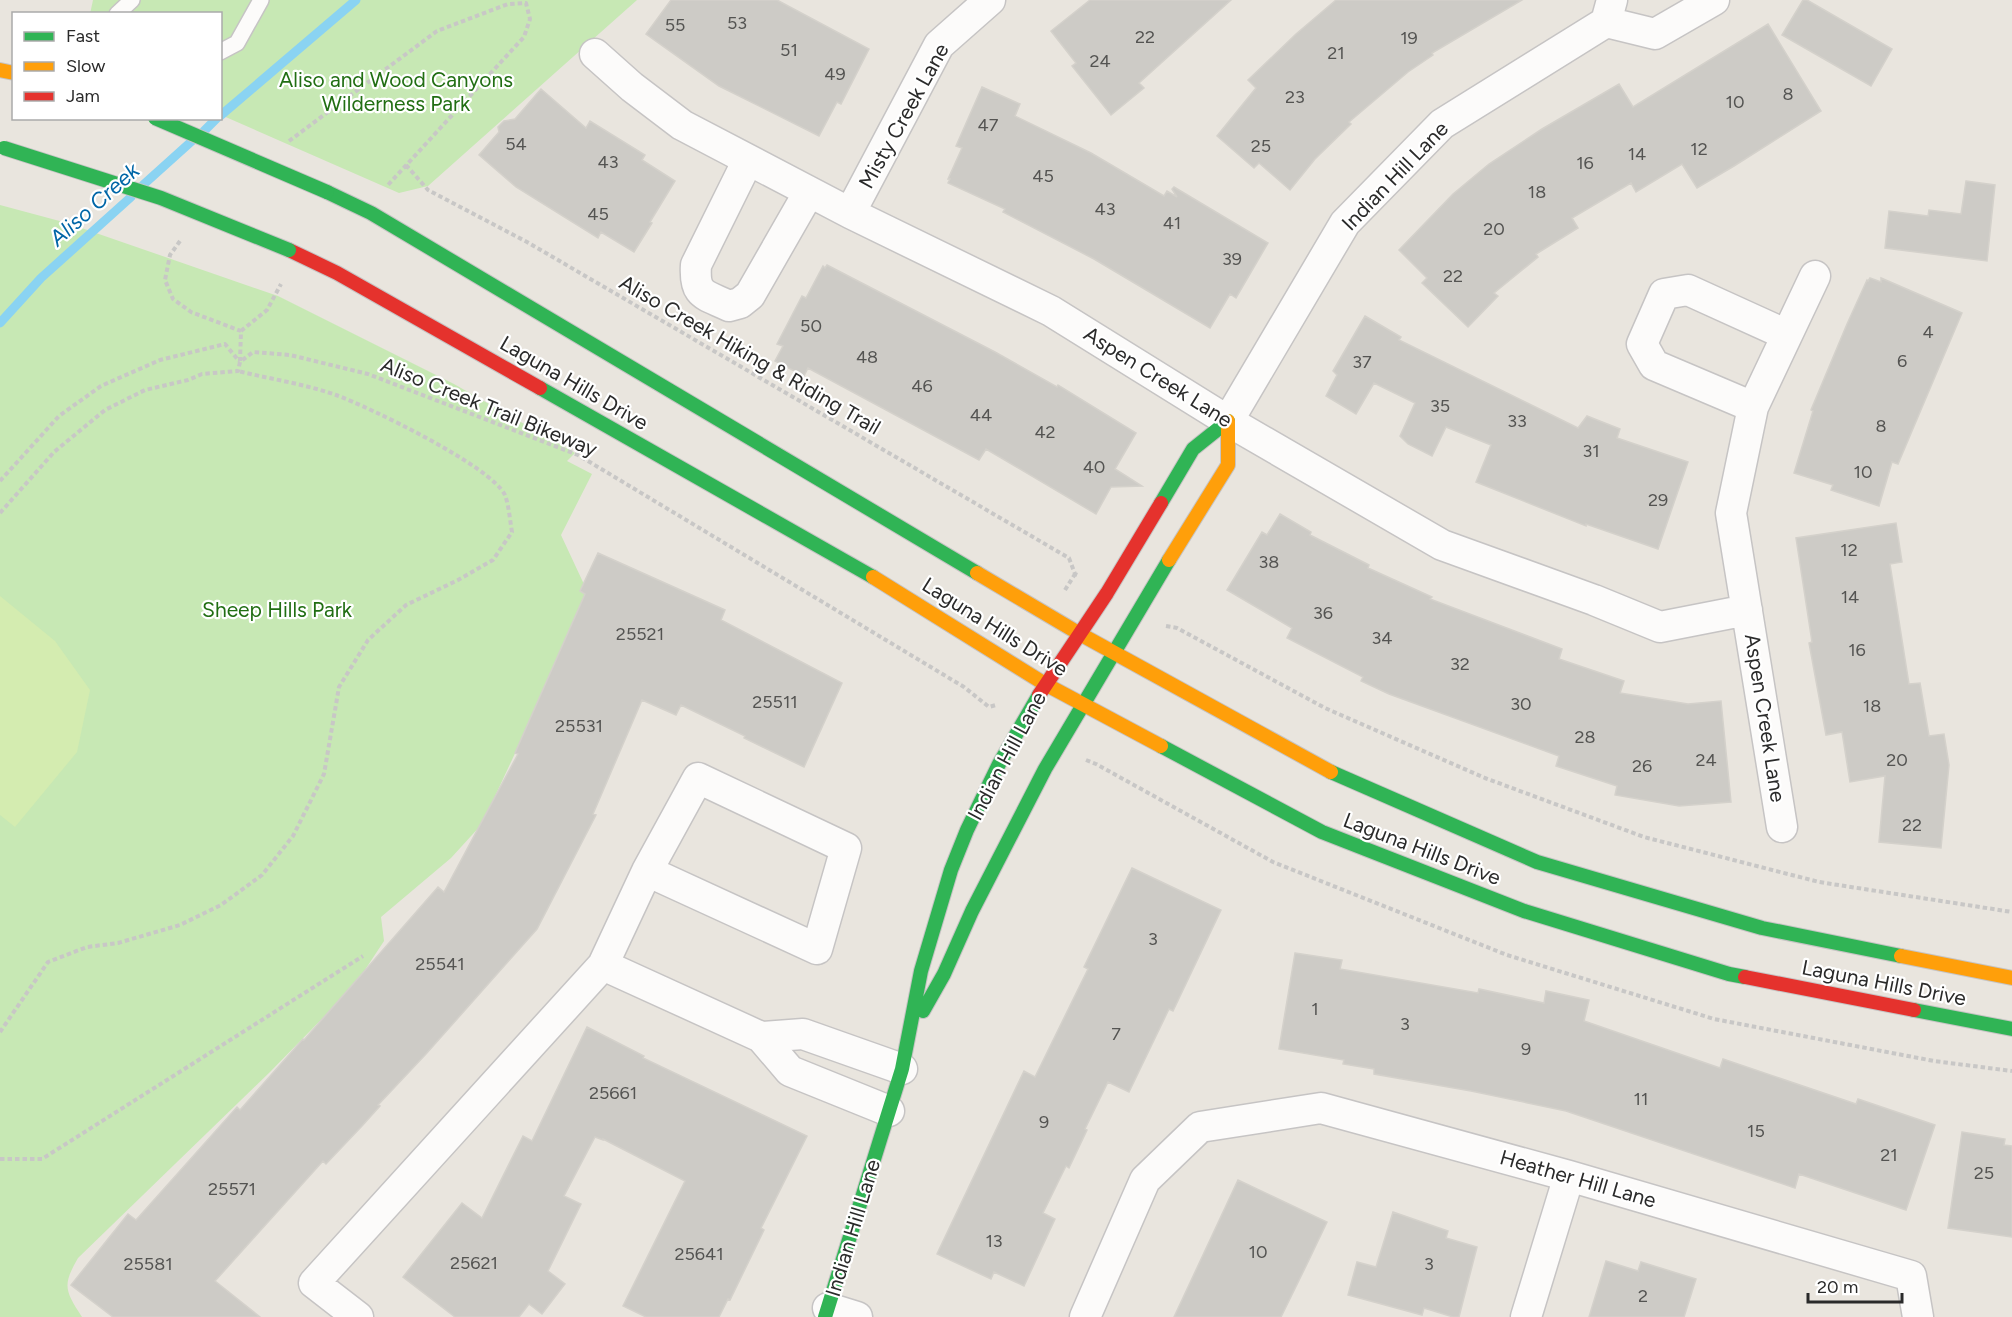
<svg xmlns="http://www.w3.org/2000/svg" width="2012" height="1317" font-family="Figtree,sans-serif">
<style>
.green{fill:#c7e8b4}
.pitch{fill:#d4ecb0}
.lines{fill:none;stroke-linecap:round;stroke-linejoin:round}
.stream{stroke:#8ad3f2;stroke-width:9}
.building{fill:#cdcbc6;stroke:#d4d1cb;stroke-width:1.5}
.lane-casing{stroke:#c6c4c4;stroke-width:18}
.street-casing{stroke:#c6c4c4;stroke-width:33}
.fast-casing{stroke:#c6c4c4;stroke-width:16}
.slow-casing{stroke:#c6c4c4;stroke-width:16}
.jam-casing{stroke:#c6c4c4;stroke-width:16}
.path{stroke:#c8c7c6;stroke-width:4;stroke-dasharray:4.5 3;stroke-linecap:butt}
.lane{stroke:#fcfbfa;stroke-width:15}
.street{stroke:#fcfbfa;stroke-width:30}
.fast{stroke:#30b455;stroke-width:14}
.slow{stroke:#ff9f0a;stroke-width:14}
.jam{stroke:#e5322d;stroke-width:14}
.fast-bridge-casing{stroke:#c6c4c4;stroke-width:16;stroke-linecap:butt}
.fast-bridge{stroke:#30b455;stroke-width:14}
.labels{text-anchor:middle;stroke-width:4.5;stroke-linejoin:round;paint-order:stroke}
.number-label{font-size:18px;fill:#545452}
.park-label{font-size:21px;fill:#216e13;stroke:#fff}
.street-label{font-size:21px;fill:#2a2a2a;stroke:#fff}
.water-label{font-size:22px;font-style:italic;fill:#0066a7;stroke:#fff}
</style>
<rect width="100%" height="100%" fill="#e9e5de"/>
<path class="green" d="M93,0h544l-209,186 -29,7 -178,-78 -1,-101h-130z
M0,205l67,18 211,73 176,88 121,69 -8,8 25,13 -31,61 28,60 -107,229 -31,34 -70,59 3,24 -29,44 -85,87 -192,186c-16,28 -13,32 4,59h-82z"/>
<path class="pitch" d="M0,596l55,45 35,49 -13,62 -62,75 -15,-12z"/>
<g class="lines">
<path class="stream" d="M220,116l136,-116
M204,131l13,-13
M143,185l50,-45
M0,323l41,-45 90,-81"/>
</g>
<path class="building" d="M671,0h106l92,49 -28,55 -4,-2 -18,34 -100,-50 -73,-52z
M1090,0h141l-92,83 5,5 -33,27 -39,-49 4,-3 -25,-32z
M1336,0h186l-90,53 1,2 -25,17 -59,50 2,2 -36,35 -25,31 -31,-27 -5,5 -37,-32 39,-48 -8,-8 48,-46z
M1803,0h4l85,49 -21,37 -89,-51z
M1768,24l53,87 -87,55 -37,22 -15,-24 -46,28 -5,-9 -59,35 6,10 -42,26 2,3 -44,36 4,3 -30,31 -46,-44 5,-5 -28,-28 54,-56 36,-30 53,-35 77,-45 14,23z
M982,87l38,17 -5,12 76,37 73,43 3,-5 10,6 -5,-8 2,-2 94,56 -32,55 -6,-4 -20,34 -116,-69 -91,-47 2,-3 -57,-26 2,-4h-2l14,-31 -6,-2z
M541,89l45,39 4,-7 55,34 -3,5 33,21 -25,41 2,1 -18,29 -33,-20 -3,6 -82,-51 -37,-32 20,-23 -1,-5 6,-6 11,-2z
M1966,181l29,4 -8,76 -102,-13 4,-37 39,5 1,-6 32,4z
M827,265l168,87 62,35 1,-2 78,48 -21,36 27,17 -31,1 -15,27 -110,-65 -7,11 -171,-92 -4,8 -29,-15 8,-15 -6,-2 25,-48 4,2 17,-32 2,2z
M1870,278l11,4v-4l81,35 -64,151 -6,-2 -13,44 -48,-16 2,-5 -39,-12 19,-62 -2,-1 36,-86 20,-44 1,1z
M1365,316l36,21 -2,3 179,88 9,-12 33,13 -3,9 71,24 -30,87 -72,-25v2l-110,-44 15,-37 -45,-18 -14,29 -24,-12 -8,-8 15,-33 -41,-20 -18,31 -30,-18 11,-21 -4,-4z
M1280,514l31,18 -1,3 59,30 -1,3 64,29 -2,2 132,50 -3,10 65,22 -4,12 68,11 33,-3 10,101 -52,4 -64,-11 2,-9 -61,-20 3,-10 -170,-62 -28,-13 2,-4 -76,-39 5,-10 -65,-38 35,-58 5,3z
M1896,523l6,39 -12,2 19,120 11,-1 9,53 15,-2 5,31 -8,83 -62,-6 6,-66 -35,6 -8,-50 -16,3 -17,-92 3,-1 -16,-104z
M598,553l127,57 -4,10 121,63 -38,84 -60,-29 1,-2 -64,-31 -5,10 -34,-15 -49,114 3,1 -59,114 -111,125 -48,51 2,1 -18,20 -36,38 -3,-3 -108,120 45,36h-147l-42,-32 57,-71 8,6 101,-113 3,3 63,-71 1,1 134,-153 6,5 74,-138 -3,-1 70,-159 -5,-3z
M1132,868l89,42 -48,101 -4,-2 -40,83 -21,-10 -23,47 2,1 -18,38 -3,-2 -23,47 12,6 -31,67 -30,-14 -3,7 -54,-25 87,-183 11,6 53,-108 -4,-2z
M1295,953l47,7 -2,9 138,24 1,-4 65,14 2,-12 43,9 -5,21 136,47 3,-9 133,45 2,-5 77,26 -29,85 -107,-36 -4,14 -229,-77 -95,-20 -97,-17v-5l-31,-5 1,-4 -65,-11z
M587,1027l57,29 -1,2 164,78 -46,92 3,2 -34,70 -2,-1 -9,18h-73l-23,-11 62,-125 -82,-42v1l-8,-3 -31,59 17,8 -33,67 17,13 -23,30 -13,-10 -10,13h-64l-52,-40 59,-74 20,15 41,-82 9,5z
M1962,1132l43,7 -1,6 8,1v91l-64,-9z
M1238,1180l89,42 -19,40 -27,55h-107z
M1393,1212l55,19 -2,7 31,9 -18,70h-6l-29,-9 -2,7 -74,-20 9,-33 19,5z
M1606,1261l32,10 3,-9 55,17 -12,38h-95z"/>
<g class="lines">
<defs>
<path id="lane" d="M117,14l15,-14
M220,52l17,-9 24,-43"/>
<path id="street" d="M1606,22l49,12 59,-34
M595,54l37,33 50,38 168,88 201,98 177,110 214,124 152,55 66,27 87,-17
M748,160l-52,105c-2,31 8,29 33,41l11,-3 10,-8 59,-103
M850,213l89,-168 51,-45
M1753,407l-99,-42 -12,-21 22,-50 24,-4 99,45
M1228,421l117,-198 97,-99 164,-102 6,-22
M1782,827l-51,-314 22,-106 62,-131
M603,965l158,72 29,34 99,40
M761,1037l42,-3 99,35
M828,1308l29,9
M358,1317l-44,-34 289,-318 44,-94 51,-93 148,70 -29,101 -170,-78
M1085,1317l60,-137 55,-53 121,-19 248,68 342,100 7,41
M1526,1317l43,-141"/>
<path id="fast" d="M327,192l44,21 606,360
M540,388l333,189
M1161,503l32,-54 35,-28
M1161,746l161,86 202,79 205,63 16,3
M1331,772l206,90 225,66 139,28
M1914,1010l98,19
M923,1011l21,-37 28,-63 73,-142 124,-209
M825,1317l77,-248 19,-98 30,-101 16,-40 32,-66 40,-69"/>
<path id="slow" d="M0,70l14,3
M1169,560l59,-95v-44
M977,573l103,61 251,138
M873,577l172,107 116,62
M1901,956l111,22"/>
<path id="jam" d="M289,250l48,23 203,115
M1039,695l68,-102 54,-90
M1745,977l169,33"/>
</defs>
<use href="#lane" class="lane-casing"/>
<use href="#street" class="street-casing"/>
<use href="#fast" class="fast-casing"/>
<use href="#slow" class="slow-casing"/>
<use href="#jam" class="jam-casing"/>
<path class="path" d="M289,141l148,-110 71,-27 18,-1 4,16 -6,18 -136,148
M406,165l22,25 99,52 542,316 6,16 5,2
M180,241l-10,14 -5,25 8,19 18,13 50,19 -1,30
M241,331l26,-21 14,-26
M0,481l59,-65 42,-30 59,-26 65,-16 14,17
M0,513l54,-61 51,-42 40,-20 43,-10 14,-6 36,-3 2,-9 13,-10 37,3 78,19 210,81 386,232 25,20 7,-2
M1065,590l10,-16
M1166,626l11,2 148,80 160,70 159,59 175,45 193,30
M1086,760l10,4 177,98 234,93 207,64 220,42 78,10
M0,1032l48,-70 39,-15 31,-4 62,-18 41,-20 41,-30 31,-39 31,-62 15,-87 29,-47 38,-35 52,-25 35,-20 19,-28c-2,-11 -3,-26 -7,-37 -14,-29 -136,-88 -169,-100 -31,-11 -66,-16 -98,-24
M0,1159h42l321,-203"/>
<use href="#lane" class="lane"/>
<use href="#street" class="street"/>
<use href="#fast" class="fast"/>
<use href="#slow" class="slow"/>
<use href="#jam" class="jam"/>
<defs>
<path id="fast-bridge" d="M155,118l172,74
M4,148l157,50 128,52"/>
</defs>
<use href="#fast-bridge" class="fast-bridge-casing"/>
<use href="#fast-bridge" class="fast-bridge"/>
</g>
<g class="labels">
<g class="number-label">
<text x="737" y="29">53</text>
<text x="675" y="31">55</text>
<text x="1145" y="43">22</text>
<text x="1409" y="44">19</text>
<text x="789" y="56">51</text>
<text x="1336" y="59">21</text>
<text x="1100" y="67">24</text>
<text x="835" y="80">49</text>
<text x="1788" y="100">8</text>
<text x="1295" y="103">23</text>
<text x="1735" y="108">10</text>
<text x="988" y="131">47</text>
<text x="516" y="150">54</text>
<text x="1261" y="152">25</text>
<text x="1699" y="155">12</text>
<text x="1637" y="160">14</text>
<text x="608" y="168">43</text>
<text x="1585" y="169">16</text>
<text x="1043" y="182">45</text>
<text x="1537" y="198">18</text>
<text x="1105" y="215">43</text>
<text x="598" y="220">45</text>
<text x="1172" y="229">41</text>
<text x="1494" y="235">20</text>
<text x="1232" y="265">39</text>
<text x="1453" y="282">22</text>
<text x="811" y="332">50</text>
<text x="1928" y="338">4</text>
<text x="867" y="363">48</text>
<text x="1902" y="367">6</text>
<text x="1362" y="368">37</text>
<text x="922" y="392">46</text>
<text x="1440" y="412">35</text>
<text x="981" y="421">44</text>
<text x="1517" y="427">33</text>
<text x="1881" y="432">8</text>
<text x="1045" y="438">42</text>
<text x="1591" y="457">31</text>
<text x="1094" y="473">40</text>
<text x="1863" y="478">10</text>
<text x="1658" y="506">29</text>
<text x="1849" y="556">12</text>
<text x="1269" y="568">38</text>
<text x="1850" y="603">14</text>
<text x="1323" y="619">36</text>
<text x="640" y="640">25521</text>
<text x="1382" y="644">34</text>
<text x="1857" y="656">16</text>
<text x="1460" y="670">32</text>
<text x="775" y="708">25511</text>
<text x="1521" y="710">30</text>
<text x="1872" y="712">18</text>
<text x="579" y="732">25531</text>
<text x="1585" y="743">28</text>
<text x="1706" y="766">24</text>
<text x="1897" y="766">20</text>
<text x="1642" y="772">26</text>
<text x="1912" y="831">22</text>
<text x="1153" y="945">3</text>
<text x="440" y="970">25541</text>
<text x="1315" y="1015">1</text>
<text x="1405" y="1030">3</text>
<text x="1116" y="1040">7</text>
<text x="1526" y="1055">9</text>
<text x="613" y="1099">25661</text>
<text x="1641" y="1105">11</text>
<text x="1044" y="1128">9</text>
<text x="1756" y="1137">15</text>
<text x="1889" y="1161">21</text>
<text x="1984" y="1179">25</text>
<text x="232" y="1195">25571</text>
<text x="994" y="1247">13</text>
<text x="1258" y="1258">10</text>
<text x="699" y="1260">25641</text>
<text x="474" y="1269">25621</text>
<text x="148" y="1270">25581</text>
<text x="1429" y="1270">3</text>
<text x="1643" y="1302">2</text>
</g>
<g class="park-label">
<text x="396" y="87">Aliso and Wood Canyons<tspan x="396" dy="24">Wilderness Park</tspan></text>
<text x="277" y="617">Sheep Hills Park</text>
</g>
<g class="street-label">
<text transform="translate(904 116) rotate(-61)" y="7">Misty Creek Lane</text>
<text transform="translate(1395 176) rotate(-46)" y="7">Indian Hill Lane</text>
<text transform="translate(750 355) rotate(30)" y="7">Aliso Creek Hiking &amp; Riding Trail</text>
<text transform="translate(1158 377) rotate(32)" y="7">Aspen Creek Lane</text>
<text transform="translate(574 383) rotate(30)" y="7">Laguna Hills Drive</text>
<text transform="translate(489 407) rotate(22)" y="7">Aliso Creek Trail Bikeway</text>
<text transform="translate(995 627) rotate(32)" y="7">Laguna Hills Drive</text>
<text transform="translate(1765 718) rotate(81)" y="7">Aspen Creek Lane</text>
<text transform="translate(1007 756) rotate(-62)" y="7">Indian Hill Lane</text>
<text transform="translate(1422 849) rotate(21)" y="7">Laguna Hills Drive</text>
<text transform="translate(1884 983) rotate(11)" y="7">Laguna Hills Drive</text>
<text transform="translate(1578 1179) rotate(16)" y="7">Heather Hill Lane</text>
<text transform="translate(853 1228) rotate(-73)" y="7">Indian Hill Lane</text>
</g>
<g class="water-label">
<text transform="translate(94 204) rotate(-42)" y="8">Aliso Creek</text>
</g>
</g>
<rect x="12" y="12" width="210" height="108" fill="#ffffff" stroke="#aaaaaa" stroke-width="1.5"/>
<rect x="24" y="32" width="30" height="9" fill="#30b455" stroke="#aaaaaa" stroke-width="1.5"/>
<text x="66" y="42" font-size="18" fill="#2a2a2a">Fast</text>
<rect x="24" y="62" width="30" height="9" fill="#ff9f0a" stroke="#aaaaaa" stroke-width="1.5"/>
<text x="66" y="72" font-size="18" fill="#2a2a2a">Slow</text>
<rect x="24" y="92" width="30" height="9" fill="#e5322d" stroke="#aaaaaa" stroke-width="1.5"/>
<text x="66" y="102" font-size="18" fill="#2a2a2a">Jam</text>
<path d="M1808 1293v9h94v-9" fill="none" stroke="#2a2a2a" stroke-width="3"/>
<text x="1817" y="1293" font-size="18" fill="#2a2a2a" stroke="#ffffff" stroke-width="4.5" paint-order="stroke">20 m</text>
</svg>
